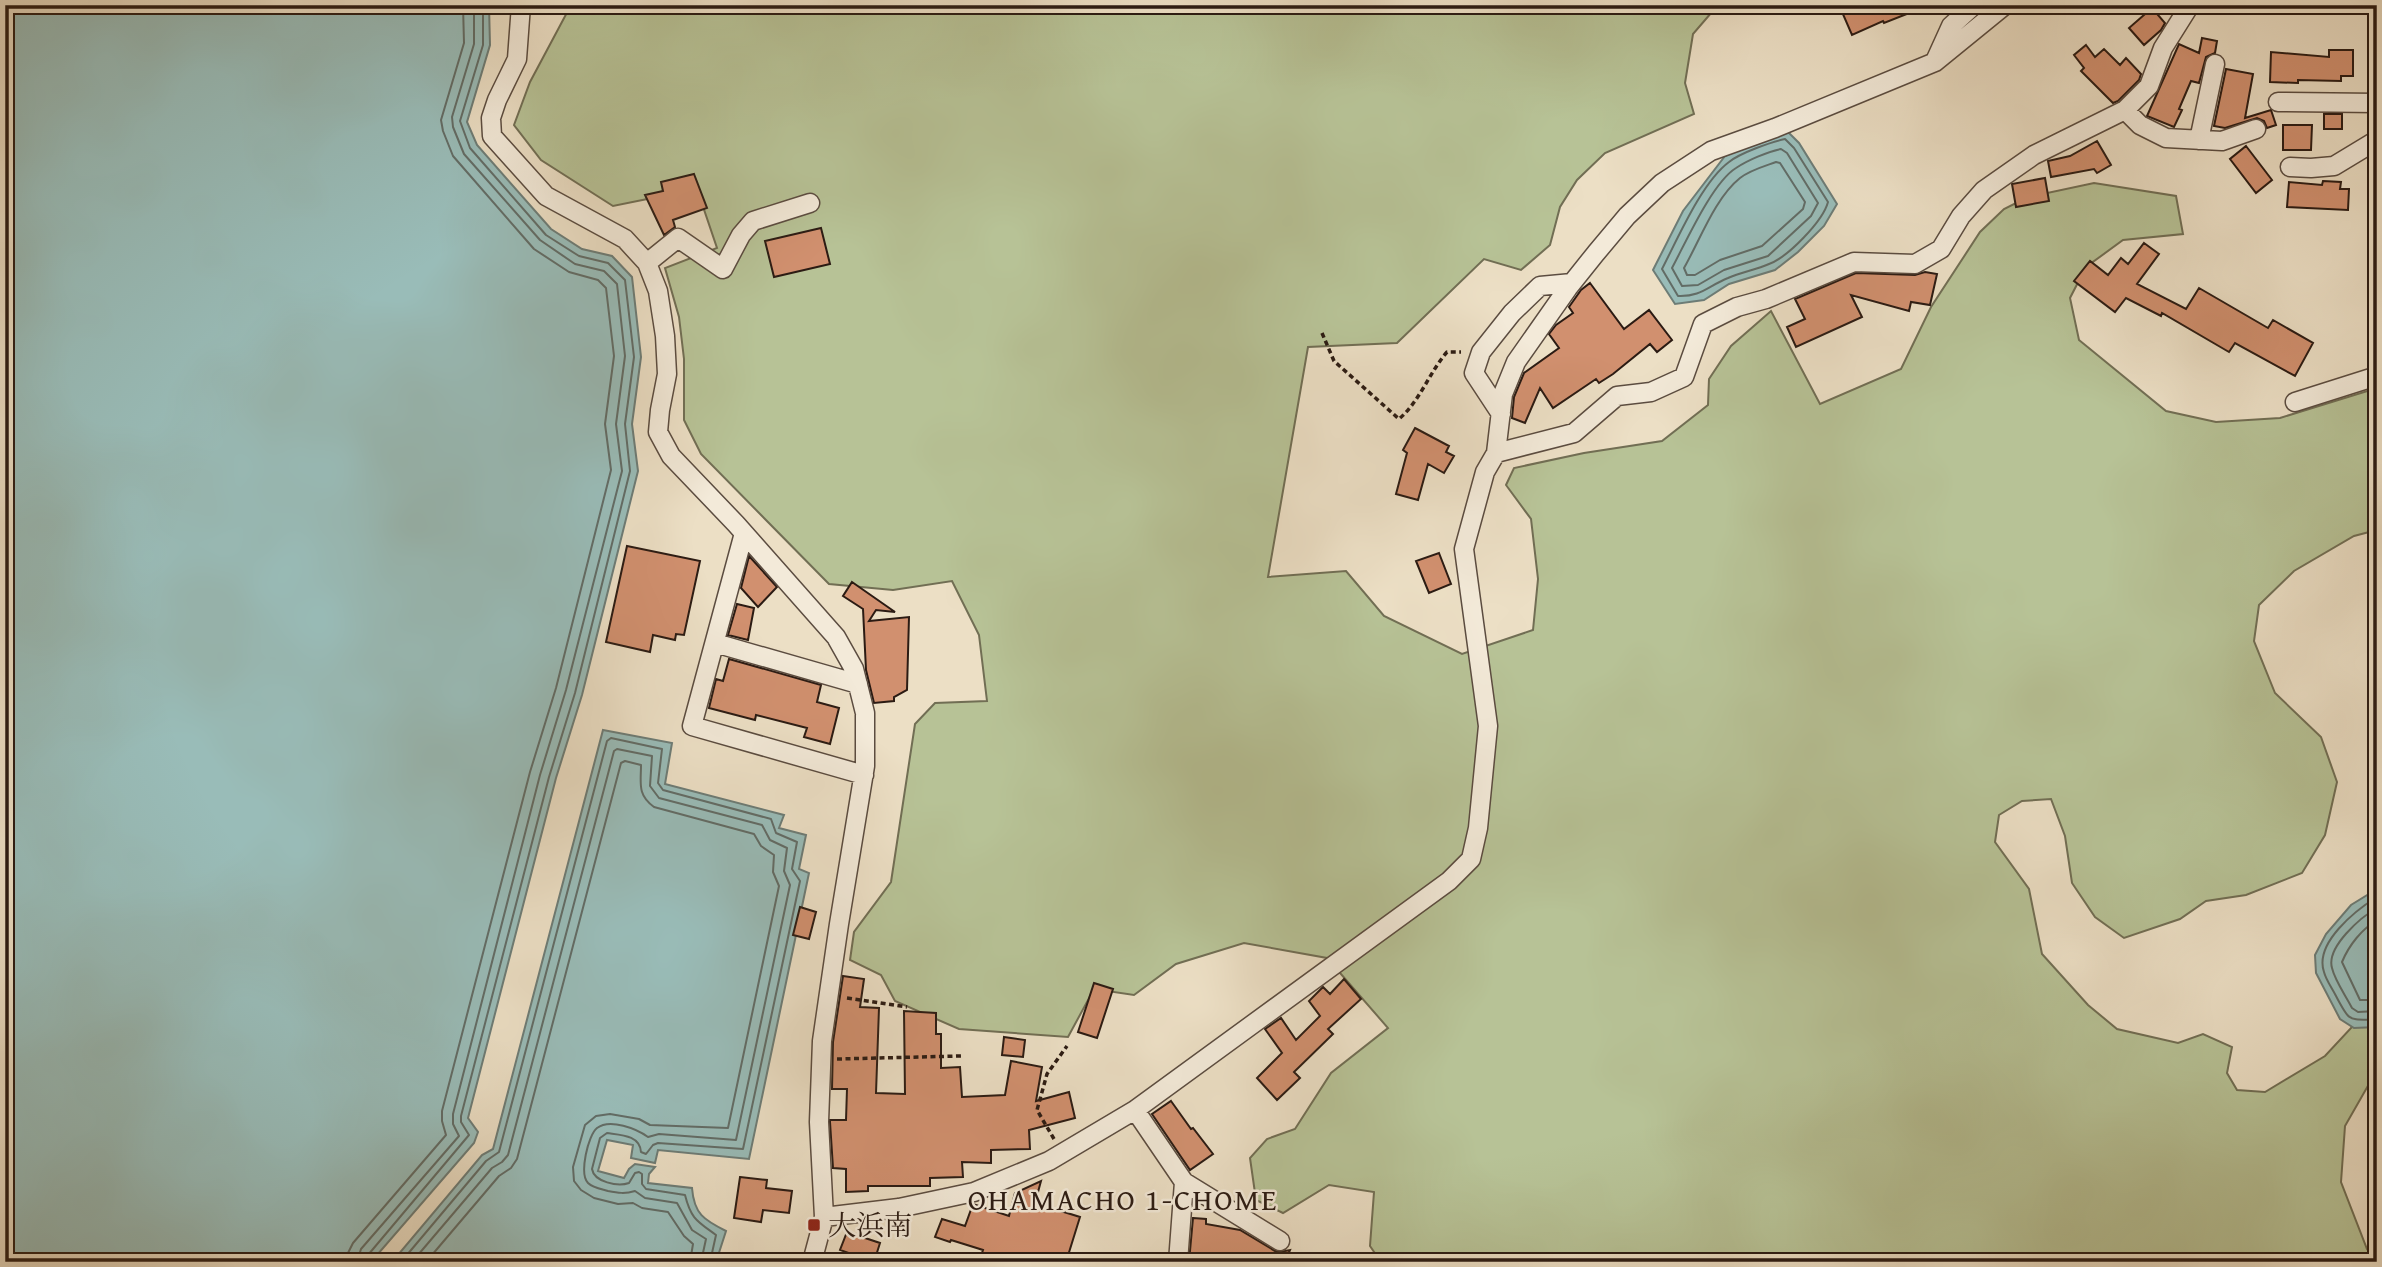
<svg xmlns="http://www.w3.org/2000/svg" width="2382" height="1267" font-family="'Gentium Book Plus','Noto Serif JP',serif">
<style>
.green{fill:#b7c296;stroke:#716e54;stroke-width:2}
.water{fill:#99bcb8;stroke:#6d7c76;stroke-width:2}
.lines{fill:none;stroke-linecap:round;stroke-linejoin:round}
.shore{stroke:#626c66;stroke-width:2}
.building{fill:#d1906f;stroke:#2b1b13;stroke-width:2}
.minor-casing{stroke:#5b4c40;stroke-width:21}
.path{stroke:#2b1b13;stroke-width:3.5;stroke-dasharray:5 3.5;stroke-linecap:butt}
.minor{stroke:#f3ead9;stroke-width:18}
.poi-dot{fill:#8f2418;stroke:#f3ead9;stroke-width:2.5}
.labels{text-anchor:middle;stroke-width:5;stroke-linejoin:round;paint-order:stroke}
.poi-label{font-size:28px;fill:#2b1b13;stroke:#f3ead9;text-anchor:start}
.neighbourhood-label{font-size:30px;letter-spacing:2px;fill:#2b1b13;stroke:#f3ead9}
</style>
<rect width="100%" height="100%" fill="#ecdfc5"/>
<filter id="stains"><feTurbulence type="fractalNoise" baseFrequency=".00286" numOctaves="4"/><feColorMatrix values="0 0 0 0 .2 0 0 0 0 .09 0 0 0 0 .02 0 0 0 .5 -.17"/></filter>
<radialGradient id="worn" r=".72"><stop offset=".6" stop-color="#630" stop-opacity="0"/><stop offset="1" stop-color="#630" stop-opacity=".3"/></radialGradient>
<path class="green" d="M571,5h1147l-25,29 -8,49 9,31 -89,39 -28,27 -17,27 -10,38 -29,25 -37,-11 -87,84 -89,4 -40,230 78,-6 38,45 78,38 71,-24 5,-51 -7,-60 -25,-34 8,-17 70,-15 78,-12 46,-36 1,-26 22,-33 40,-35 49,93 81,-35 30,-62 49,-75 24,-23 24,-12 66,-14 82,13 7,38 -60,6 -37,27 -16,31 9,42 87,71 50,11 64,-4 97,-30v142l-23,6 -60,35 -35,34 -5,36 21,52 46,44 16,45 -12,53 -23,38 -56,22 -40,6 -26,18 -56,19 -29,-21 -23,-34 -7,-47 -14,-37 -29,2 -23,14 -4,27 34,47 13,65 46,51 29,24 61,14 25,-9 29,13 -5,26 10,17 28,2 60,-36 40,-43 12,-3v60l-32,56 -4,56 26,67 10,13h-996l-11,-16 4,-54 -45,-7 -46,28 -27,-13 -6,-42 17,-19 28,-10 36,-56 57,-45 -61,-70 -83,-15 -68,21 -42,31 -40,-6 -26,48 -109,-8 -64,-28 -14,-26 -31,-15 4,-28 37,-50 24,-158 20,-21 52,-2 -8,-66 -27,-54 -59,9 -64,-6 -128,-130 -17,-34v-61l-5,-42 -14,-49 52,-20 -20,-59 -84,17 -72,-46 -27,-35 16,-43z"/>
<path class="water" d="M5,5h484l1,40 -23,77 10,23 74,84 31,20 30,7 20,21 9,80 -9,67 6,47 -56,224 -26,83 -88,340 10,14 -4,11 -103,119h-366z
M1787,131l12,12 38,61 -13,22 -26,26 -23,18 -46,14 -25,16 -29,4 -22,-34 30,-59 42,-55 45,-21z
M603,730l69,13 -7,41 119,31 -5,13 27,7 -7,34 10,4 -60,286 -91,-9 -3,13 -24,-5 2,-13 -26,-5 -9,31 26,7 5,-9 6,-5 20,3 -6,7 -1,9 44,5c2,26 12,32 34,43l-10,31h-324l90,-107 11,-6z
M2377,889v138l-23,1 -14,-9 -24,-46 -1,-18 11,-21 25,-29z"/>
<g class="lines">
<path class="shore" d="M1785,139l9,9 34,54c-5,19 -40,55 -59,62 -13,6 -28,8 -41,14 -20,8 -27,19 -50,18l-16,-27c16,-31 40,-87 67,-107 11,-9 42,-20 56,-23z
M1781,149l6,4 31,50 -7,13 -43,40 -44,14 -26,15 -16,1 -10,-18c14,-26 40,-85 64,-100 12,-8 31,-16 45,-19z
M1776,162l4,1 25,39 -2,7 -41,37 -42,14 -25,15h-8l-3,-7c16,-28 31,-70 56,-90 10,-8 25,-12 36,-16z
M2377,897c-21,13 -63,46 -53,75 2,8 8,16 12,24 14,27 12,23 41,24
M2377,908c-16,9 -51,39 -45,60 3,13 14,28 20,40l6,4 19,-1
M2377,920c-15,9 -28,25 -35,42l18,38h17
M347,1262l1,-9 5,-10 93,-108 -4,-14v-10l88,-339 26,-84 55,-218 -6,-46 9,-68 -8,-68 -8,-8 -29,-8 -35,-23 -81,-93 -10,-25 -2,-11 23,-77 -1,-38
M357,1262l4,-13 98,-113 -6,-12v-10l87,-339 26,-85 56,-219 -6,-47 9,-68 -8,-72 -13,-13 -29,-7 -35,-24 -76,-86 -11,-27 -1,-10 22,-73v-39
M366,1262l2,-7 101,-120 -8,-13v-6l88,-339 26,-84 55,-222 -5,-47 9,-67 -9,-77 -17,-17 -29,-7 -33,-21 -76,-87 -10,-27 23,-76v-40
M401,1262l85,-101 13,-9 108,-411 4,-3 51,11 -4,34 5,7 108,29 5,14 21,9 -5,27 8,12 -57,268 -85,-6 -5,2 -7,9 -5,-2c-1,-17 -20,-17 -34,-19l-7,5 -8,31c2,13 26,18 37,14l6,-10 4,-1 3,2v10l4,5 39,6c6,24 12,26 31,40l-6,27
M412,1262l80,-94 10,-6 6,-7 106,-404 3,-2 35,7 -2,30 9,12 103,27 8,15 17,8 -3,23 6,14 -54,255 -77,-6 -11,3c-11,-8 -38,-19 -51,-9 -9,7 -18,46 -9,55 5,5 13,6 20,8 10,2 17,3 27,0l10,7 32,5 15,27 14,9 -5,23
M426,1262l73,-86 12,-8 6,-9 104,-396 4,-2 16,4c0,18 -4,30 13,42l100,27 7,12 13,9 -1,17 6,14 -51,242 -78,-3 -11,-6 -29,-5 -14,2 -11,9 -12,42 1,14 7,9 13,8 24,6 15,-1 9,5 26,4 16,24 9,8 -3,18"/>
</g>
<path class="building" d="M1839,5h88v1l-43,17 -1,-2 -31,14z
M2152,8l13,15 -4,7 -17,15 -15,-17z
M2202,38l15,3 -2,12 -9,4 -7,26 -8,-2 -12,28 3,1 -8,17 -27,-11 32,-72 20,9z
M2086,45l9,12 9,-8 16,16 6,-7 15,16 -2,6 -21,21 -5,2 -32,-32 3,-3 -10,-13z
M2329,50h24v26h-12v5l-43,-1v3l-28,-1 1,-30 58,5z
M2226,69l27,5 -8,44 26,-8 5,15 -9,3 -3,-7 -7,-3 -32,10 -11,-2z
M2324,114h18v15h-18z
M2283,125h29l-1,25h-28z
M2097,141l14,24 -14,8 -3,-4 -43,8 -3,-16 22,-5z
M2246,146l26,34 -16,13 -26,-34z
M694,174l13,34 -34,12 2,7 -11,8 -19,-40 18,-4 -2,-9z
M2045,178l4,23 -33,6 -4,-23z
M2323,181l18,1 -1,7h9l-1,21 -61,-3 2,-25 33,3z
M821,228l9,36 -56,13 -9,-36z
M2144,243l15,11 -22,30 49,25 13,-21 69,40 5,-8 40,23 -18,33 -60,-33 -6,9 -67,-39 -1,3 -35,-18 -11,14 -41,-31 16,-20 18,14 13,-17 7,6z
M1925,272l12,2 -7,31 -19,-3 -2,9 -58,-16 11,22 -66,30 -9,-20 18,-8 -10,-20 61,-26 59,2z
M1590,283l34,46 25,-19 23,30 -15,12 -7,-8 -37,30 -14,9 -3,-4 -43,29 -13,-20 -15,35 -13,-5 2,-21 10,-24 35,-25 -10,-14 7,-9 17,-12 -4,-6 12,-17z
M1415,428l34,18 -3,6 8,4 -10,17 -16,-9 -10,36 -22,-6 11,-41 -4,-3z
M627,546l73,15 -16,74 -8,-1 -1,6 -22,-5 -3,17 -44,-10z
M1439,553l12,31 -22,9 -13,-32z
M749,556l28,31 -19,20 -17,-19z
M852,582l43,30 -19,-2 -7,11 40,-4 -2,73 -13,7v4l-20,2 -8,-33 -3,-61 -20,-13z
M737,604l17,4 -6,32 -20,-5z
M729,659l92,26 -4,17 22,6 -9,36 -26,-7 3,-9 -51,-13 -1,5 -46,-12 7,-29 7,2z
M800,907l16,5 -7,27 -16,-4z
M843,976l21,3 -4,28 19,1 -3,85 29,1 -1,-83 32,2v21h5v34l19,-1 2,30 43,-2 6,-34 31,6 -6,34 33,-9 6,26 -46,12 1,19 -39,1v13l-29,-1 1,15 -33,1v8h-62v5l-22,1v-23l-13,-1 -3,-46v-2h16l1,-31h-15l1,-47z
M1344,979l17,20 -33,30 5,5 -39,38 6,6 -23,22 -20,-22 25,-25 -17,-24 16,-11 15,22 24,-24 -11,-15 14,-14 7,7z
M1094,983l19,6 -16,49 -19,-6z
M1004,1037l21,3 -2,17 -21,-2z
M1171,1101l20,28 2,-1 20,26 -23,16 -38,-56z
M740,1177l27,3 -1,8 26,3 -3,22 -26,-3 -2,12 -27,-4z
M1041,1181l-6,22 45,14 -14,45h-76l1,-5 -9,-4 1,-3 -32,-10 -1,2 -15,-5 7,-18 23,7 8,-22 36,12 6,-23z
M1193,1218l13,1v5l34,6 35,21 5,1 10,-2 -5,12h-96z
M847,1232l33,11 -6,19 -34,-12z"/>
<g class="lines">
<defs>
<path id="minor" d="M521,5l-4,54 -20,41 -6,18 1,18 54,60 79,43 22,24 11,28 7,45 2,38 -7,36 -2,22 13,24 65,68 100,113 18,32 11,44v53l-26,158 -17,117 -3,81 5,95 -12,45
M1936,59l15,-33 23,-21
M2278,102l99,1
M2125,110l15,15 26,13 56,3 34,-12
M2199,140l16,-76
M2290,167l21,1 23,-2 43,-26
M647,263l31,-25 45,31 18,-34 12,-14 57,-18
M2295,402l82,-26
M1501,414l-27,-41 7,-21 31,-39 28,-27 32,-3
M1496,453l78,-20 43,-37 34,-4 33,-15 19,-53 34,-17 29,-8 88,-37 61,2 26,-15 20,-33 23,-26 50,-35 91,-45 24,-24 14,-38 27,-43
M744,533l-52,193 172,49
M715,643l143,41
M1135,1110l49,72 96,59
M824,1217l75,-9 75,-16 75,-31 86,-51 314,-229 22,-22 7,-31 10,-102 -24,-177 21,-77 11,-19 7,-59 13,-32 52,-74 28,-35 31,-37 35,-33 49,-32 64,-23 160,-66 70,-57
M1178,1262l6,-80"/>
</defs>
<use href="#minor" class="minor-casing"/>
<path class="path" d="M1322,333l12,28 65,58c21,-18 30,-46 48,-67h14
M847,998l60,9
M837,1059l124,-3
M1054,1139l-17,-29 10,-36 20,-28"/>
<use href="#minor" class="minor"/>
</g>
<rect class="poi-dot" x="807" y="1218" width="14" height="14" rx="3.5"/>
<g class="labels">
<g class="poi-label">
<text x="828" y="1235">大浜南</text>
</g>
<g class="neighbourhood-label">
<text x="1123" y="1210">OHAMACHO 1-CHOME</text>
</g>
</g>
<rect width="2382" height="1267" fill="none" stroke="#ecdfc5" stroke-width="28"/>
<rect x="7" y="7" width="2368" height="1253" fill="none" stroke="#2b1b13" stroke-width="3.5"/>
<rect x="14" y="14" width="2354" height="1239" fill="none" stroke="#2b1b13" stroke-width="2"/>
<rect width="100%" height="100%" filter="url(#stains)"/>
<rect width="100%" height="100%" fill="url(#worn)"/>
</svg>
